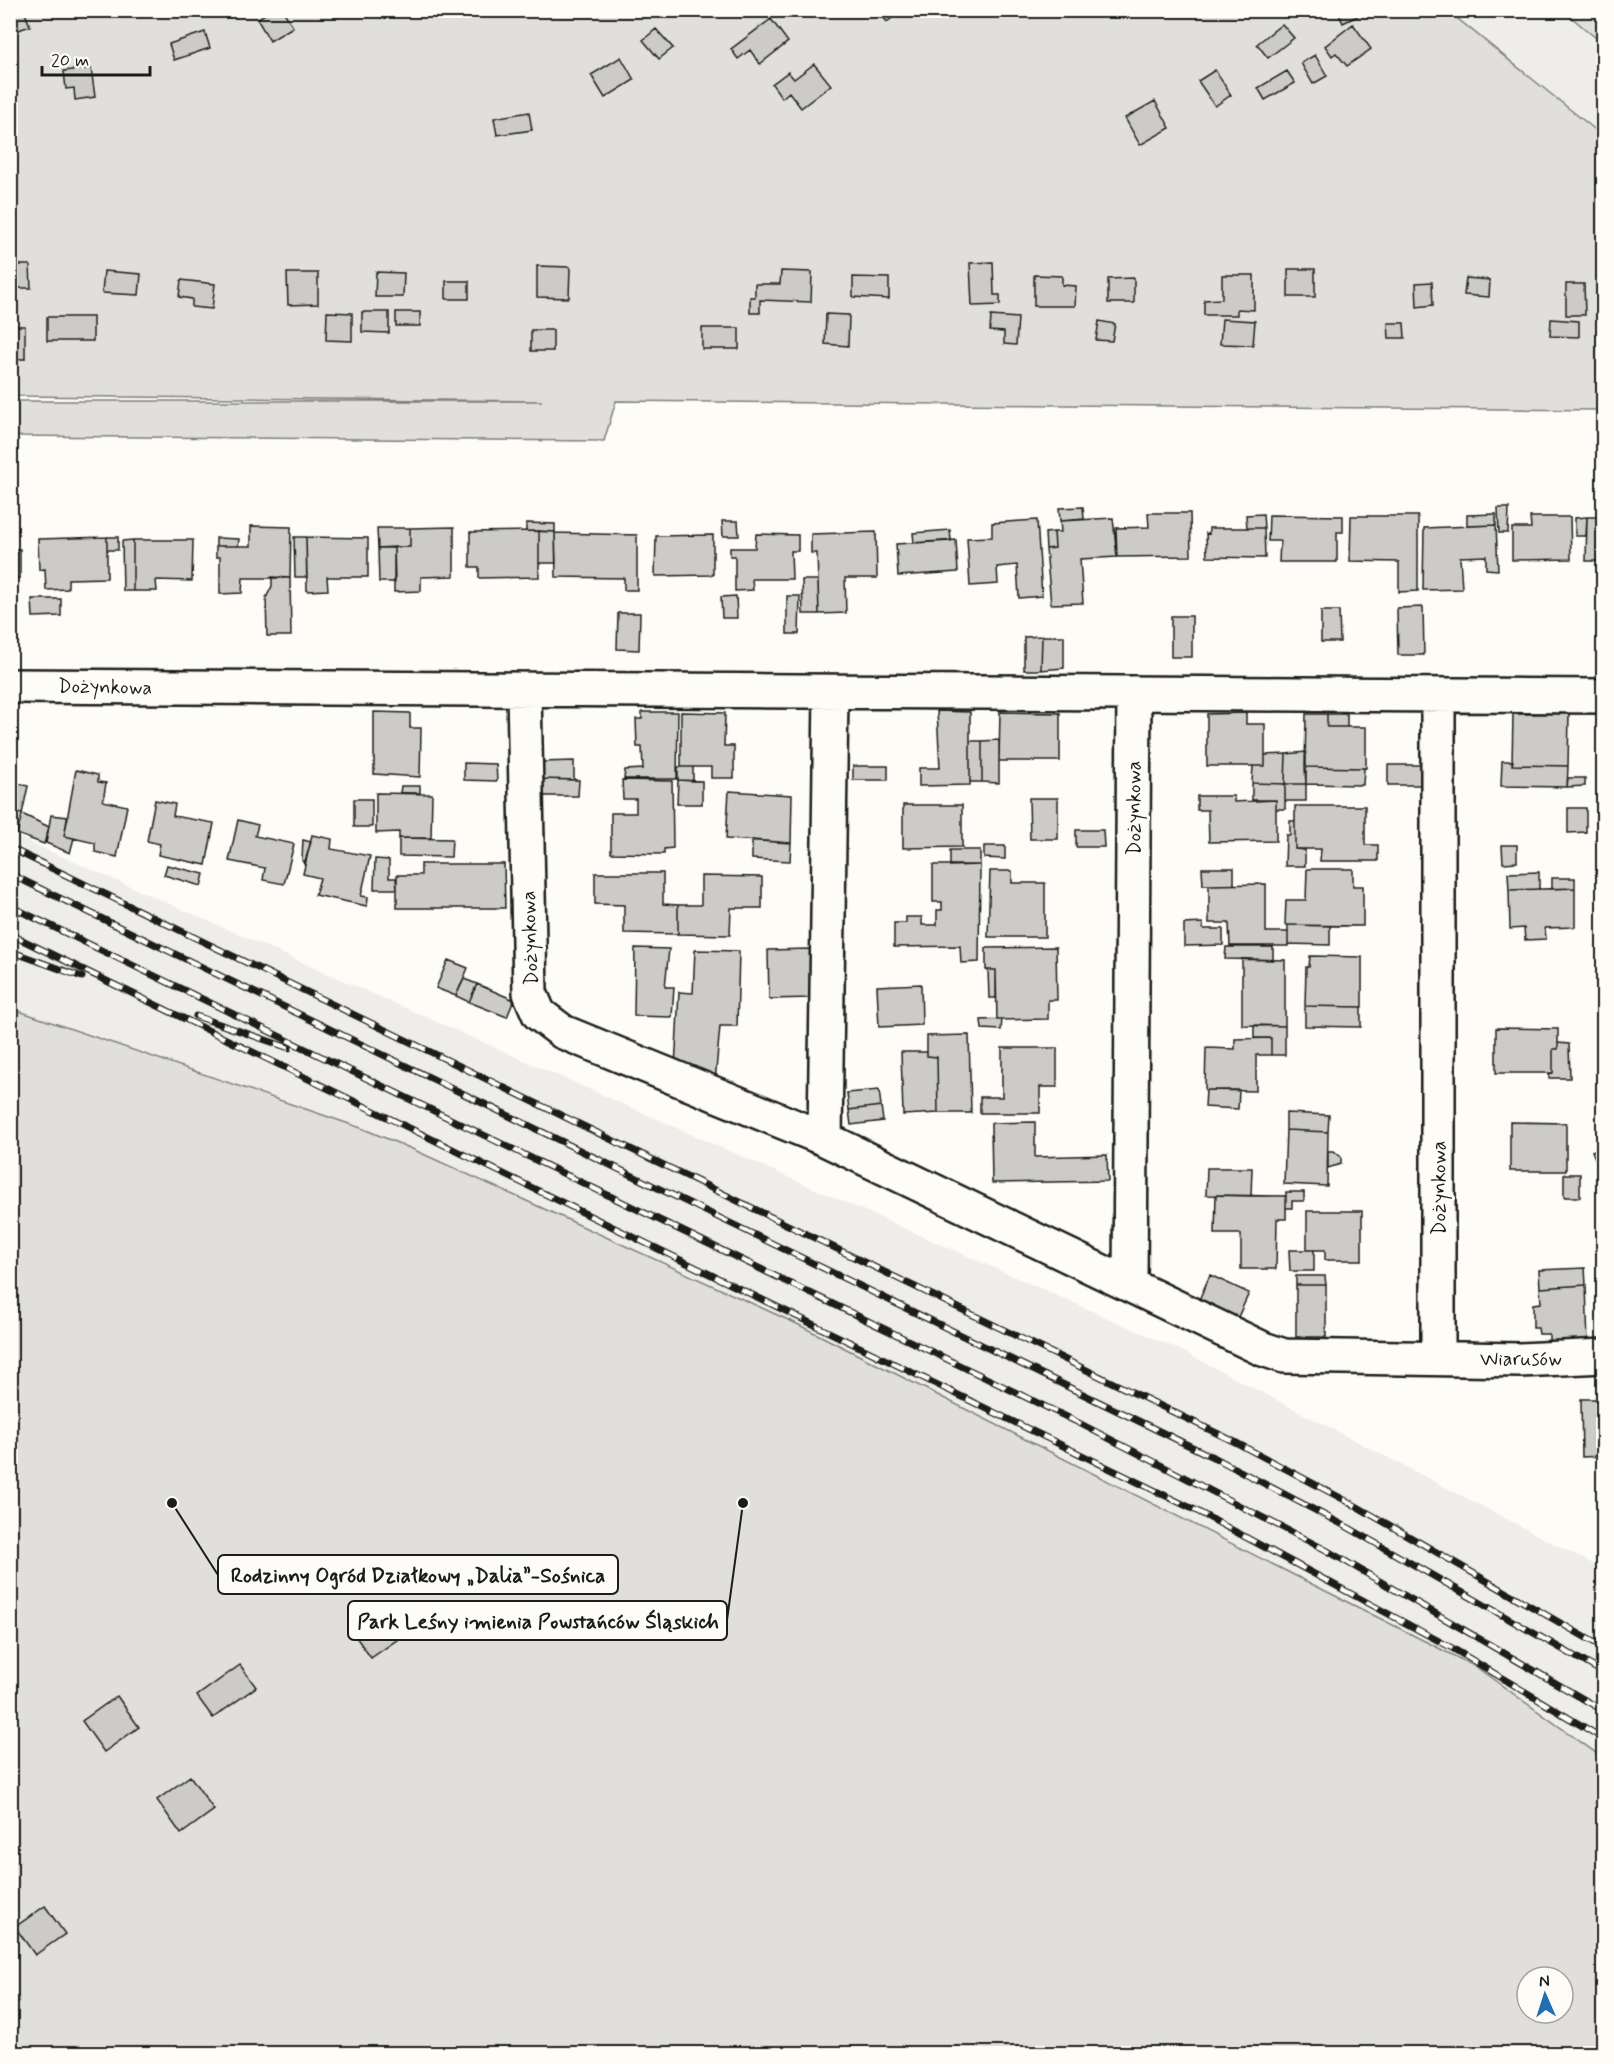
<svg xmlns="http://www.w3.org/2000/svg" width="1614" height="2064" font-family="Mynerve,sans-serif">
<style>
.built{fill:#eeede9}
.green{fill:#e0dfdb;stroke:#7e7e7c;stroke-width:1.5;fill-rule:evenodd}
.building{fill:#cccbc8;stroke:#1c1c1c;stroke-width:1.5}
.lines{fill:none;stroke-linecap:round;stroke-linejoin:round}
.minor-casing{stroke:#1c1c1c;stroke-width:38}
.minor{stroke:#fdfcf7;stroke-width:33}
.rail-casing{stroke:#1c1c1c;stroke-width:7}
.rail{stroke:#fdfcf7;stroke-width:4.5;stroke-dasharray:14;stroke-linecap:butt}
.labels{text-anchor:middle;stroke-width:6;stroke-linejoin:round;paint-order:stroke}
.street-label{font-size:20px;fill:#1c1c1c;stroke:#fdfcf7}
.leader{fill:none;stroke:#1c1c1c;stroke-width:2}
.callout-dot{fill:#1c1c1c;stroke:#fdfcf7;stroke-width:2}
.callout{fill:#fdfcf7;stroke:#1c1c1c;stroke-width:2}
.callout-label{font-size:21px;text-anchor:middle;font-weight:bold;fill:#1c1c1c}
</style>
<rect width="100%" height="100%" fill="#fdfcf7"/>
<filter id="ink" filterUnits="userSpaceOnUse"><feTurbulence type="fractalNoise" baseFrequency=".0167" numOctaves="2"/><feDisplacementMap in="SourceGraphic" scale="12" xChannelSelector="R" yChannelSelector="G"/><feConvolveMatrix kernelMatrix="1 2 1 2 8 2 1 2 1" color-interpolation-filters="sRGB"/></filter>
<g filter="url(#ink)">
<path class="built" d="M1448,11h116l39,33v92z
M11,834l1169,516 423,219v189l-127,-91 -681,-344 -434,-195 -350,-120z"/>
<path class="green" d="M11,11h1437l155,125v274l-987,-9 -12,40 -593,-5v-35h531l-531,-5z
M1564,11h39v33z
M10,1008l351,120 51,21 383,174 681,344 127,91v295h-1592zM1527,1977h36v36h-36z"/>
<path class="building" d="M24,10l6,16 -20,7v-22z
M271,10h12l10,17 -23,14 -13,-22z
M878,10h15l3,5 -9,7z
M1337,10h33l-27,13z
M771,19l17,23 -28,22 -10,-14 -12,9 -7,-10z
M1282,24l12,14 -26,20 -11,-14z
M1353,24l18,25 -24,17 -11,-13 -4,3 -7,-10z
M656,29l17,19 -14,11 -16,-19z
M205,32l5,16 -36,12 -5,-16z
M1315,55l12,21 -14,8 -12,-21z
M621,57l13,23 -29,18 -14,-23z
M814,64l17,21 -30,23 -12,-16 -7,6 -10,-14 16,-12 6,7z
M91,68l4,29 -20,3 -1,-12 -8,1 -2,-18z
M1215,70l16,25 -16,11 -17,-25z
M1287,71l8,12 -30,17 -7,-12z
M1155,101l15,27 -30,17 -15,-27z
M529,112l3,18 -35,5 -3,-17z
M993,262l1,33h6v10l-28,1 -2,-43z
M10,265h20l1,23h-21z
M537,266l33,1 -1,31 -32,-1z
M1288,269h27v28h-27z
M104,271l37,3 -2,21 -37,-2z
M781,271l31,1 -1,30 -51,-2v13h-10v-16h5v-13h25z
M376,272l28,1 -1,24h-28z
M287,273h31v31l-30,1z
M1034,275l28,1v9l14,1 -1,20h-41z
M1222,275h32v35l-17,-1v6h-33v-15l18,-1z
M853,277l36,1v21l-36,-2z
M1134,278v25h-26v-24z
M1466,278l24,2 -1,17 -25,-2z
M181,280l34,4 -3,25 -20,-2v-8l-13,-2z
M446,281h23v18h-23z
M1432,282l1,23 -16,2 -1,-24z
M1566,284h18l1,31h-19z
M327,312l25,1v28l-26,-1z
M362,312h27v21l-27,-1z
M396,312h24v14h-24z
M826,314l23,1 -1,31 -23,-2z
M991,316l27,2 -2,27 -12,-1v-12l-14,-1z
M47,317h46v24h-46z
M1222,319l33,2 -2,24 -33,-1z
M1551,319l28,2v16l-29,-1z
M1099,321l16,3 -3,17 -16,-1z
M1388,323h16l1,15h-16z
M10,326h15v33h-15z
M702,328h37v21h-37z
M531,330h22v21h-22z
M1083,507l1,12 -24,2 -1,-13z
M1498,508h11l-1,25h-9z
M1148,513h42l1,43 -74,1 -1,-29 33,-1z
M1263,514l1,14h-17l-1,-13z
M1496,514v11l-29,1v-11z
M1269,515l74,1v16h-6v30h-58l1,-21h-12z
M1351,516h67v75l-19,1v-30l-49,-1z
M1530,517h40l1,42 -59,1v-32h19z
M1587,517h17v44h-18z
M1587,517l-1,19h-11v-18z
M1113,518l4,39 -37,2 3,44 -32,1 -5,-55 9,-1 -1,-16h7l-1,-11z
M1037,520l5,76 -23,2 -2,-33 -20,2 1,17 -28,2 -3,-48 25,-1v-14z
M722,521h16l1,15h-16z
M526,523l29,1v8l-29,-1z
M1496,525l2,45 -12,-1v-13l-26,1 2,32 -39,1 1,-62z
M251,526l40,1 -1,51h-47l-1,15 -22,1v-37h-4v-11h35z
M454,527v49l-33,1v14l-27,1v-45h16v-19z
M377,528h33v19l-32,1z
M1209,528h55l1,30 -58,-1 -1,-24 3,1z
M950,530l1,11 -37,2 -1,-10z
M539,531v46l-60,1v-11h-9v-35z
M539,531l16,1 1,31h-17z
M876,532l1,46h-32l1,35 -27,1 -2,-61h-6v-19z
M1054,532l1,16 -9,1 -1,-16z
M555,533l82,2v55h-13v-12l-68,-1z
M756,534l42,1v16h-7l1,28h-40l1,11 -18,1v-35h-5v-8h25z
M713,535v40l-58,1 1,-40z
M107,537v41l-39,1v10l-22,1 -1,-21 -6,1 -1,-31z
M107,537h11v13h-11z
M294,537h12l1,40h-12z
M306,537l62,1v39h-41l1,13 -21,1z
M216,538l23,1 -1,7h-22z
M133,540h60l-1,41 -36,-1 1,11h-24z
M133,540v51h-10l-1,-50z
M956,540l2,32 -60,4 -2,-32z
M394,547l1,35h-16l-1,-34z
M10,549h10v29h-10z
M272,577l18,1 1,58h-24l-1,-38 6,-12z
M802,580h16l1,34h-16z
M736,596l1,22h-15l-1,-21z
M787,596h13l-1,38h-12z
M32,599h29v17l-28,1z
M1423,607l1,48h-26l-1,-47z
M1321,611h18l1,31h-19z
M618,613h22l-1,37 -22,-1z
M1171,616h21v41h-21z
M1042,636l-1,34h-17v-33z
M1042,636h22v32l-23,2z
M937,711l33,1v73l-51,1v-18h21z
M374,712l36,1v15h11l-1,49 -46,-3z
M642,712h36l-1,67h-53l1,-9 18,-1 -1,-22h-5l-1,-28h6z
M681,712l44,1 -1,33h10v32h-23v-11h-30z
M1000,712l60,1v48h-61z
M1246,713v11h19v42h-58v-52z
M1569,713l-1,53 -56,-1 1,-51z
M1306,714h21v13h39v41l-61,-1z
M1327,714h20v13h-20z
M999,740v43l-17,-1v-41z
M970,741h12v41h-12z
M1306,752v32h-21l1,-30z
M1286,754l-1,30 -33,-1 1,-17h12v-11z
M574,761v19l-33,-1v-17z
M1502,761h11l-1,4 56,1 -1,21 -66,-1z
M464,763l32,1 1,17 -33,-1z
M1388,765h32v20h-32z
M853,766h35v14h-35z
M678,767h15v14l-15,-1z
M1305,767l59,1 -1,17 -57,-1z
M76,770l22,5v7l8,1 -3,18 24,5 -10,51 -22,-5v-9l-31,-7z
M1568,778h17v8l-18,1z
M541,779l38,1 -1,16h-37z
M622,780l50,1 1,67 -9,1v5l-53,-1v-40h25v-14h-13z
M678,780l24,1v23h-25z
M10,782l18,4 -6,28 -12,-2z
M1252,783l33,1v25h-9v-9h-24z
M1285,784h21v17h-21z
M401,786h19v7h-20z
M729,791l63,4 -1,48 -65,-4z
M376,793l56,1 -1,44h-32v-6l-23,1z
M1197,796h37v6l42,-2v41l-67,1 -1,-32h-11z
M1029,798h29v41h-28z
M354,799h18v28h-18z
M155,800l20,4 -2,12 41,7 -8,42 -48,-10 2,-11 -13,-3z
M903,805h59v42l-59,1z
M1295,806h70v39h13v16h-58l1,-12h-26z
M1568,808h18v24l-18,1z
M22,814l27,13 -5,17 -27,-10z
M51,815l17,2 -4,19 10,2 -4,15 -24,-10z
M238,820l20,5 -3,11 39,8 -10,40 -21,-4 2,-12 -36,-7z
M1290,821h5v28l10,1v16h-20l1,-31h4z
M1076,830h27l1,17h-28z
M312,835l20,4 -1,10 39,7 -9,40 7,1 -1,9 -52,-11 5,-17 -17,-4z
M399,838l53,1 -1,18 -52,-1z
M303,840l8,2 -7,22 -2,-4z
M752,840l39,3 -1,18 -38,-2z
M1502,845h15v17l-14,1z
M984,846h21v13l-21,-1z
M950,850h30v15l-30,1z
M375,859l14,1v18h7l1,11h-23z
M421,864h83l1,44h-108v-33h24z
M167,865l37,9 -3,12 -37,-11z
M933,865h47l-1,97 -18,1 -1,-17 -66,1v-24h12v-6h16v8h15v-15h5v-8h-9z
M1202,868h32v17h-31z
M1307,869h46v17h10v40l-78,-1 1,-25h20z
M990,871h22v12h33v54h-57z
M1539,872v17l-30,1 -1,-17z
M595,873h68v31l15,1v29l-54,-1v-28l-29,-1z
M701,876l61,1v31h-31l-1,27 -52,-1v-29h23z
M1552,878h23v10l-23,1z
M1266,884v48h22v14h-58l-1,-23h-20v-38z
M1575,888v39l-30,1 1,11 -21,1 -1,-12 -14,1 -1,-39z
M1203,923v6h20v16l-39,1v-22z
M1288,925l42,1v19l-42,-1z
M1056,947l1,53h-9v19l-51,1 -1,-50h-10v-22z
M1226,947h47v13l-48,-1z
M635,948l34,1 -4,38h9l-2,30 -38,-1z
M810,949l1,49 -42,1 -1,-49z
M695,950l44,1 -2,75h-17l-5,56 -40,-14 4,-76 14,1z
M1310,956l52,1v50l-57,-1 1,-39h3z
M1242,959l43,1v66l-43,-1z
M448,960l20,8 -12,28 -20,-8z
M988,970h8v28h-7z
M464,979l13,5 -8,18 -13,-6z
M477,984l37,16 -7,17 -38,-15z
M921,984l1,41 -43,2 -2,-41z
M1305,1006l56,1v20l-56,-1z
M1002,1019l-1,11 -19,-1 -1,-9z
M1254,1025l31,1v29h-14v-17h-17z
M1496,1028l62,1v20h-5v24h-57z
M969,1035l2,78h-33l-1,-56 -10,-1v-20z
M1271,1038v17h-15v36l-51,-1 1,-42 29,1v-10z
M1558,1043l11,1 1,34h-21v-4l4,-1v-24h5z
M1002,1048h55v39h-17v26h-60v-16h22z
M901,1052h26v4l10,1 1,56 -35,2z
M879,1090l2,16 -32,4 -2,-17z
M1206,1090h33l-1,19 -33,-2z
M881,1106l2,15 -32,4 -2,-15z
M1286,1113l43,2 -1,17 -42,-2z
M1035,1122v35l72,-2 1,26 -116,2 -1,-60z
M1510,1122l56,1v48h-56z
M1286,1130l42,2 -1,54 -43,-2z
M1604,1146v21l-5,1 -7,-17z
M1328,1151h6l7,6v7l-13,4z
M1207,1168h45l-1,28 -45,-1z
M1564,1174h16v23h-16z
M1286,1192h18v9h-12v7h-6z
M1216,1195l70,1v23h-9l-1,50h-35v-35h-26z
M1307,1211h55v49h-37v-10h-18z
M1289,1250h25v21h-24z
M1585,1268l1,17 -46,3 -1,-18z
M1210,1275l39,18 -12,26 -39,-17z
M1296,1276h29l1,9h-30z
M1296,1285h30v52h-30z
M1586,1285l2,60 -39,2v-13h-10l-1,-6h-5v-24l8,-1 -1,-15z
M1581,1399h23v57l-22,1z
M381,1609l20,28 -30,21 -20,-28z
M240,1665l16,22 -43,31 -16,-22z
M117,1696l22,31 -35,25 -22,-31z
M190,1776l24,34 -33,24 -24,-34z
M45,1906l20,28 -30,21 -20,-28z"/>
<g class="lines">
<defs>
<path id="minor" d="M10,686l1594,10
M524,691l6,302 9,21 24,18 262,107 438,210 21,7 236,4 84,-4
M825,1139l6,-447
M1130,1284l4,-591
M1438,1357v-662"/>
</defs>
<use href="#minor" class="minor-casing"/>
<use href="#minor" class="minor"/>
<defs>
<path id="rail" d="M10,848l1223,593 123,65 248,142
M10,874l1211,587 128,67 255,145
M10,906l1065,515 251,129 278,161
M10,934l1185,576 257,138 152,91
M10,951l72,26
M196,1016l93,32"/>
</defs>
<use href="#rail" class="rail-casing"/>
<use href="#rail" class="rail"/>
</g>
</g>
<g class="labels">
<g class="street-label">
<text transform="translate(105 686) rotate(1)" y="7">Dożynkowa</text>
<text transform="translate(1133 808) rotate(-90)" y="7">Dożynkowa</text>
<text transform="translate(529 938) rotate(-92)" y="7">Dożynkowa</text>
<text transform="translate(1438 1188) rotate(-90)" y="7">Dożynkowa</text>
<text x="1521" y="1365">Wiarusów</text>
</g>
</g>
<path class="leader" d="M172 1503L218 1575M743 1503L727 1620"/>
<g class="callout-dot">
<circle cx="172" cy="1503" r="6"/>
<circle cx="743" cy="1503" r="6"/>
</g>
<g class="callout">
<rect x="218" y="1555" width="400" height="39" rx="6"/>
<rect x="348" y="1601" width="379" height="39" rx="6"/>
</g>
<g class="callout-label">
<text x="418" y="1582">Rodzinny Ogród Działkowy „Dalia”-Sośnica</text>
<text x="538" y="1628">Park Leśny imienia Powstańców Śląskich</text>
</g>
<rect width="1614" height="2064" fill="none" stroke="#fdfcf7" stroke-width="36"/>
<rect x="18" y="18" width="1578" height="2028" fill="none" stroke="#1c1c1c" stroke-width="2" filter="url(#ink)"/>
<g transform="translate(1545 1995) rotate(357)"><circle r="28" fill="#fdfcf7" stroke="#a3a29f" stroke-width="1.5"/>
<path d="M0-4.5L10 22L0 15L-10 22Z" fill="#1f6fb2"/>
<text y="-9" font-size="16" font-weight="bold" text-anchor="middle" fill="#1c1c1c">N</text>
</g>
<path d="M42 66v9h108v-9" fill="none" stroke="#1c1c1c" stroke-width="3"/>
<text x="51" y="66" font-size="18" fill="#1c1c1c" stroke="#fdfcf7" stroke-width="4.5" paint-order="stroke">20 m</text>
</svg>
